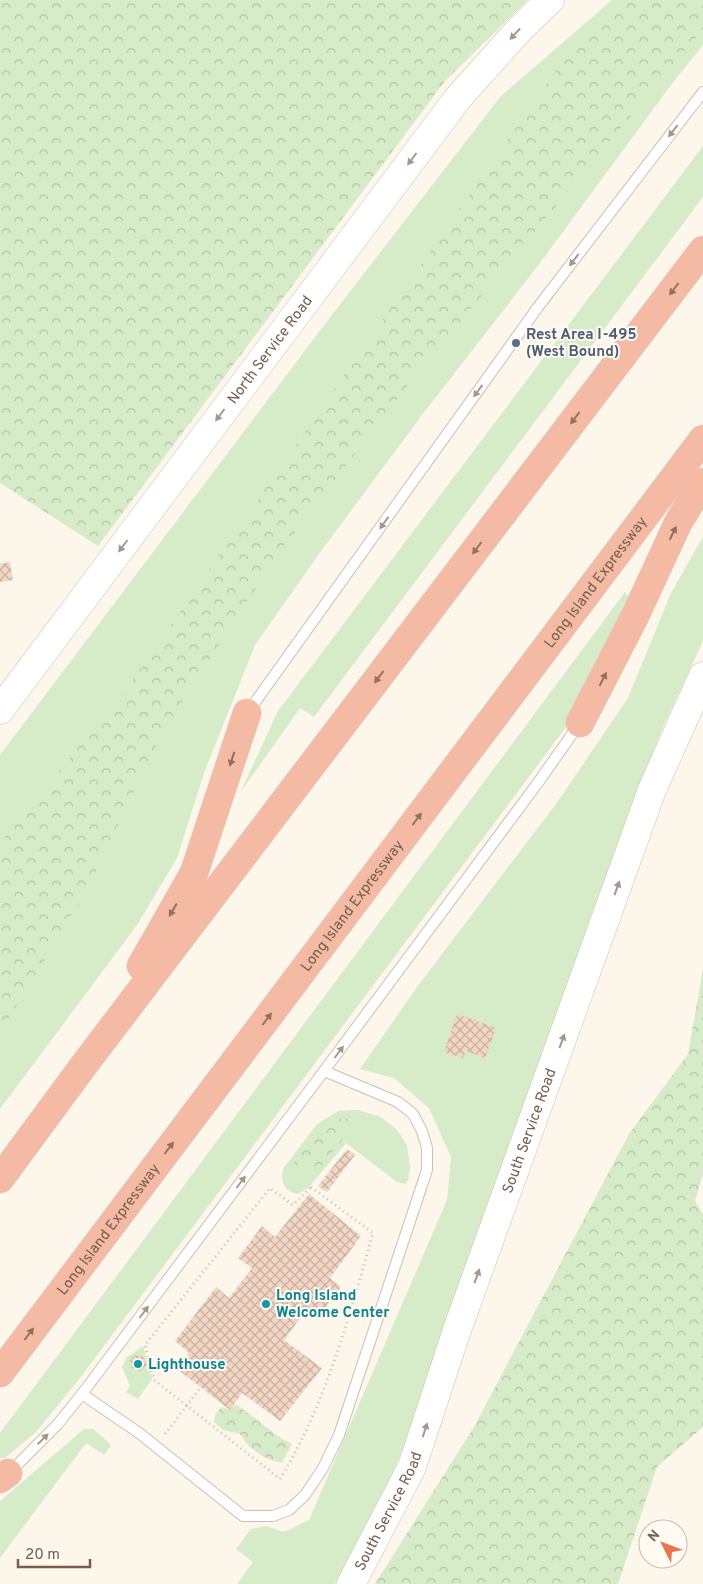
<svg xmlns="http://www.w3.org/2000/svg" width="703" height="1584" font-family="Overpass,sans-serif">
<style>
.grass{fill:#d6ebc8}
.forest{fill:url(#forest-crowns)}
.building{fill:url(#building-cross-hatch)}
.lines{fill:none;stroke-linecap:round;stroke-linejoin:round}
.lane-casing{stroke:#cfbeaf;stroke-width:12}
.secondary-casing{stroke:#d5c0b0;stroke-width:29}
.highway-casing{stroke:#d9d2cd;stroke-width:29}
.path{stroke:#d7b9a5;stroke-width:3;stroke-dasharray:1 4;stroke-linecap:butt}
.lane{stroke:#fff;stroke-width:10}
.secondary{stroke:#fff;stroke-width:28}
.highway{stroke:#f5baa3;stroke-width:28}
.oneway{fill:#a7968b}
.oneway2{fill:#91705e}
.service-dot{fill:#5c6f8a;stroke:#fffaf2;stroke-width:2}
.culture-dot{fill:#0f9aa8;stroke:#fffaf2;stroke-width:2}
.labels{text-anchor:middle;stroke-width:4;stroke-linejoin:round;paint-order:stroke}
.service-label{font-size:15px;font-weight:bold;fill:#4e5e75;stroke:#fffaf2;text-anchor:start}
.street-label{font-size:15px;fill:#785d4d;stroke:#fffaf2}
.culture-label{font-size:15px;font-weight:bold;fill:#0d838f;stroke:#fffaf2;text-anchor:start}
</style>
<defs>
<pattern id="forest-crowns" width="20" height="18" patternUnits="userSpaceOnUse" patternTransform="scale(1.25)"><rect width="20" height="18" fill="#d6ebc8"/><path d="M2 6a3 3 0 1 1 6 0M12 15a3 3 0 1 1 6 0" fill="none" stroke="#b2c2a5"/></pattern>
<pattern id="building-cross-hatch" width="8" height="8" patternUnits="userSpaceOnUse" patternTransform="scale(1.25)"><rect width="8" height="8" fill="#f2d6c3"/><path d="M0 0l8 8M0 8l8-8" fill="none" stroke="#c9b1a1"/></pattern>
</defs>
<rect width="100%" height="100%" fill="#fcf6eb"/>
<path class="grass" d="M612,0h91v45l-29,36 -137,186 -115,148 -101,136 -66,94 -51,128 -27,85 -40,67 -137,184v-354l325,-431 176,-228z
M703,146v51l-389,520 -14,-9 -60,85 38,-82z
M703,537v104l-41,89 -69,180 -175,506 -54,121 -29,47h-98l16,-22 -17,-13 15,-20 15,-3 18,6 25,-12 138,-320 4,-43 -22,-49 -35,-30 -34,-9 57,-82 139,-183 72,-106 43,-105z
M625,592l8,11 -58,112 -495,663 -44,54 -31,26h-5v-25z
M358,1110l23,7 16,13 10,15 3,23 -2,13 -3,3 -8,-2 -51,-39 -37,44 -11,7c-14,-3 -18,-12 -15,-25l34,-45 21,-13z
M143,1346l9,33 -14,20 -12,-7 4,-6 -8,-19 5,-10z
M84,1429h9l18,16 -7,10 -18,-12 -86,115v-57z"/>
<path class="forest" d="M0,0h528l-83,81 -347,465 -98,-63z
M633,0h70v29l-287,346 -133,172 -118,180 -78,163 -87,143v-190l130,-159 440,-634z
M703,969v205l-8,27 8,13v213l-46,40 -39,117h-243l99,-157 155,-293 59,-80z
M340,1119h19l-46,58 -19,-14 30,-39z
M236,1404l46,35 10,5 -10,19c-17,-4 -33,-13 -42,-29l-17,-4 -9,-8 1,-7 6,-8 9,3z"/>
<path class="building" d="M10,562l3,18 -13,2v-18z
M457,1014l39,14 -11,30 -19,-7 -3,7 -19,-6z
M347,1149l8,6 -28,37 -9,-6z
M309,1194l52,42 -31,42 11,9 -24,32 -10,-10 -23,31 38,28 -42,53 -38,-28 -12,17 -54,-42 13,-15 -14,-12 41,-54 13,11 23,-30 -14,-10 24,-32 13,11z
M130 1363a8 8 0 1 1 16 0a8 8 0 1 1-16 0Z"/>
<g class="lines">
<defs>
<path id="lane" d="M248,712l290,-405 165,-215
M82,1394l57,39 104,83h30l16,-6 16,-15 18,-27 16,-33 88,-265v-22l-5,-17 -9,-17 -15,-12 -74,-31
M9,1473l48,-48 25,-31 242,-323 213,-287 43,-61"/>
<g id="secondary">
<path id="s1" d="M0,710l458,-612 61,-68 31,-30"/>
<path id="s2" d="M351,1584l61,-117 45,-137 195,-540 51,-114"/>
</g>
<g id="highway">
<path d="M580,723l56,-109 42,-91 25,-41"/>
<path d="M141,966l53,-93 53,-160"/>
<path d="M0,1179l84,-114 619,-815"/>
<path id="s3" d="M0,1373l703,-934"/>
<path d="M0,1479l8,-6"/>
</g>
</defs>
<use href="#lane" class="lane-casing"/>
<use href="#secondary" class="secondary-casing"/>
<use href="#highway" class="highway-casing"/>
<path class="path" d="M311,1187l62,46c-24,84 -47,171 -93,246l-126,-99 -9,-35 125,-157 23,17z
M165,1434l36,-47"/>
<use href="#lane" class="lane"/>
<use href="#secondary" class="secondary"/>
<use href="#highway" class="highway"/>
</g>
<defs><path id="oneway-solid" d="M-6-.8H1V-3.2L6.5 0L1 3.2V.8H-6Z" transform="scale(1.25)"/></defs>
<g class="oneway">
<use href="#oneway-solid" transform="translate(515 34) rotate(133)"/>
<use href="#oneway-solid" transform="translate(673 131) rotate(128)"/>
<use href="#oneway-solid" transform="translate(412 159) rotate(127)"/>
<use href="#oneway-solid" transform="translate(574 260) rotate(128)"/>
<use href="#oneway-solid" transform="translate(478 391) rotate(126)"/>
<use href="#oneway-solid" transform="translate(220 415) rotate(127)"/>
<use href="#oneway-solid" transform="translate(384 523) rotate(126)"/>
<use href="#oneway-solid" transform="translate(123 546) rotate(127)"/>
<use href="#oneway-solid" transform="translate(617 888) rotate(-70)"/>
<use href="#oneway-solid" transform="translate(562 1041) rotate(-70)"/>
<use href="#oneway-solid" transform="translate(339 1052) rotate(-53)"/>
<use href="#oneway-solid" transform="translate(241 1182) rotate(-53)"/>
<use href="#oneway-solid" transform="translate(477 1276) rotate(-70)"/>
<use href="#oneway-solid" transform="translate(144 1312) rotate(-53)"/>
<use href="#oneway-solid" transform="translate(425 1430) rotate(-72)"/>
<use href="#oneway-solid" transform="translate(43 1439) rotate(-45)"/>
</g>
<g class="oneway2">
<use href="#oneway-solid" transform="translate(674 289) rotate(127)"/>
<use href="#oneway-solid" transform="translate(575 418) rotate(127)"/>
<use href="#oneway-solid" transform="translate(673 533) rotate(-64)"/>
<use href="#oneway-solid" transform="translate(477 548) rotate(127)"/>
<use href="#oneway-solid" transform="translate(379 677) rotate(127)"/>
<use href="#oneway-solid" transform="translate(603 679) rotate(-63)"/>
<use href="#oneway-solid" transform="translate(232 759) rotate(108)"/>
<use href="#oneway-solid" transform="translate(417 819) rotate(-53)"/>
<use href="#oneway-solid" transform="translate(173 910) rotate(120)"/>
<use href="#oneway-solid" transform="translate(267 1019) rotate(-53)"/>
<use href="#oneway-solid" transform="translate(169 1148) rotate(-53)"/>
<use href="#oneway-solid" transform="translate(29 1334) rotate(-53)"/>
</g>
<circle class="service-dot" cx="516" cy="343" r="5"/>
<g class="culture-dot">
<circle cx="266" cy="1304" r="5"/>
<circle cx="138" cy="1364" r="5"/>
</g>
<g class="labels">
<g class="service-label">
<text x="526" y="339">Rest Area I-495<tspan x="526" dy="17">(West Bound)</tspan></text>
</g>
<g class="street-label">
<text dy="5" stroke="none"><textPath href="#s1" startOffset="450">North Service Road</textPath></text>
<text dy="5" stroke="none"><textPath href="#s3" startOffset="990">Long Island Expressway</textPath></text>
<text dy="5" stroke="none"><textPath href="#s3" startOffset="585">Long Island Expressway</textPath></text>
<text dy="5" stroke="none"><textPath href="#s2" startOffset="488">South Service Road</textPath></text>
<text dy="5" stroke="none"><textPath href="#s3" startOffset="180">Long Island Expressway</textPath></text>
<text dy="5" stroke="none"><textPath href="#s2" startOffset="82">South Service Road</textPath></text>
</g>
<g class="culture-label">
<text x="276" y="1300">Long Island<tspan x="276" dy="17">Welcome Center</tspan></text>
<text x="148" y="1369">Lighthouse</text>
</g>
</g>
<g transform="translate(663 1544) rotate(312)"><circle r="24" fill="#fffaf2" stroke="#c9bbb0"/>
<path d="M0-4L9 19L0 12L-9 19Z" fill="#e47553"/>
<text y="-8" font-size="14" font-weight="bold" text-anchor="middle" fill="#785d4d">N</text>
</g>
<path d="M18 1559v8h72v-8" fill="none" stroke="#785d4d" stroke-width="2.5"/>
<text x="25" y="1559" font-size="15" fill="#785d4d" stroke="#fffaf2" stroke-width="4" paint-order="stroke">20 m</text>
</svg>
